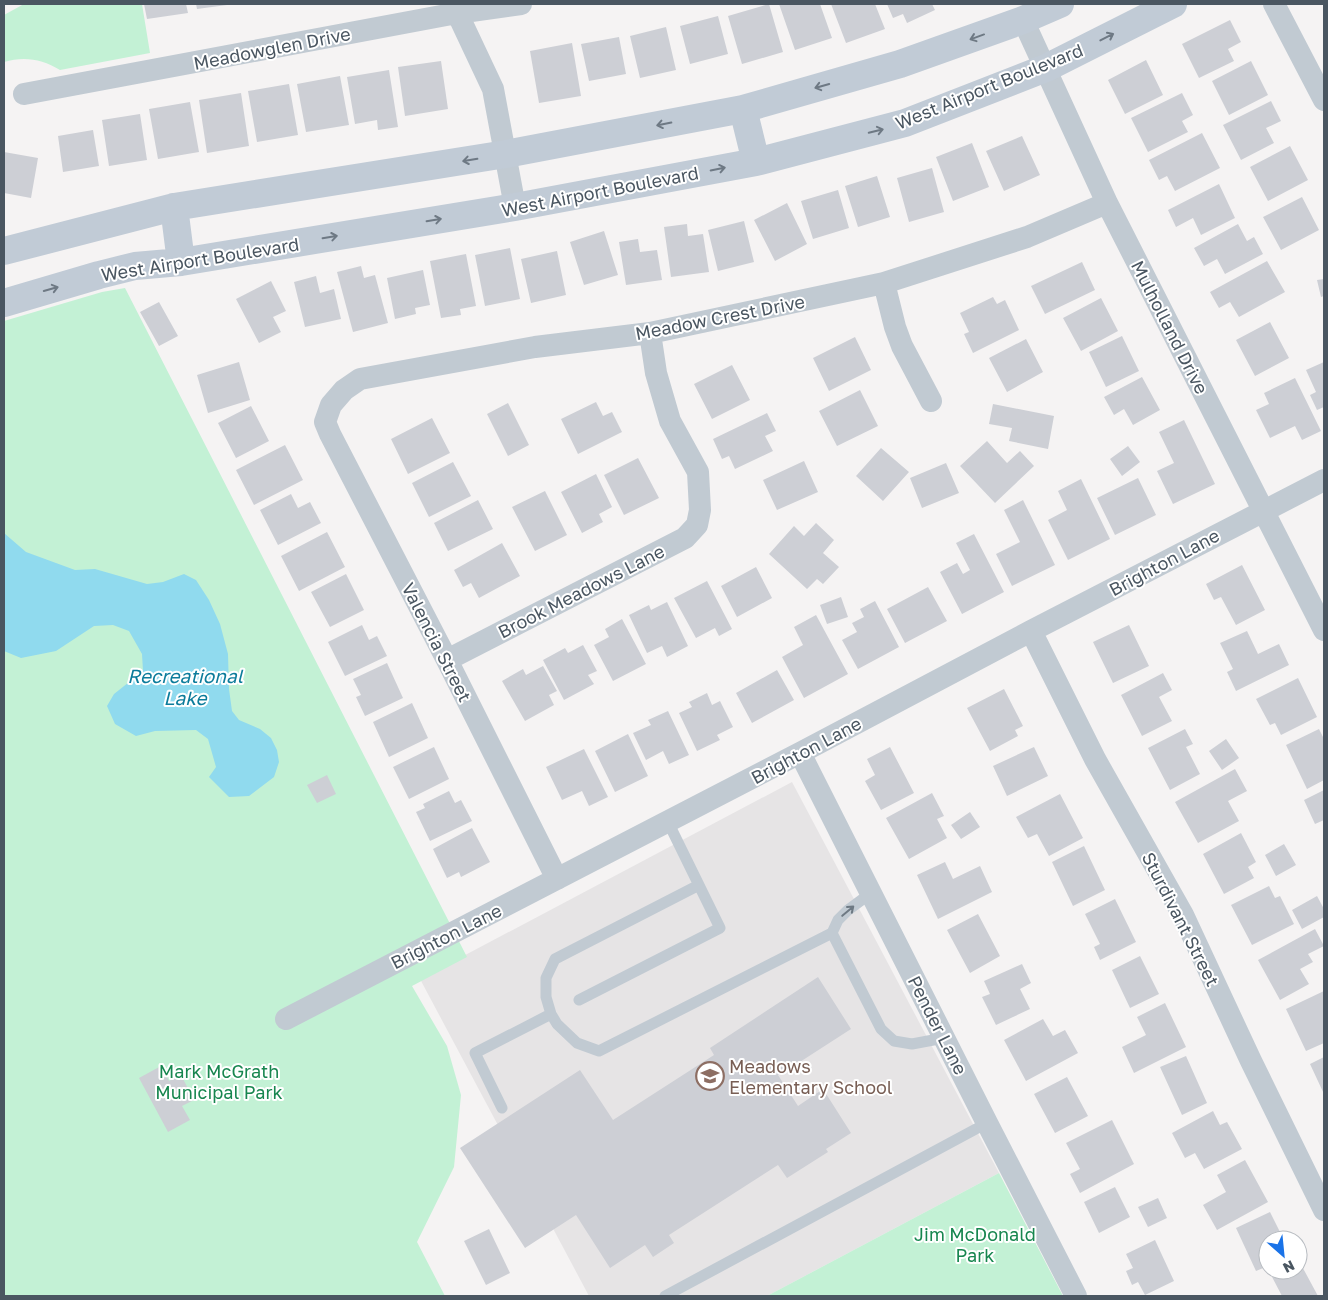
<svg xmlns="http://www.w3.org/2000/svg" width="1328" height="1300" font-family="'Golos Text',sans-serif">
<rect width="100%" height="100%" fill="#f5f3f3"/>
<!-- education -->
<path fill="#e6e4e5" d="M792,782L999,1173L767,1296H589L420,979Z"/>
<!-- green -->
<path fill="#c3f1d5" d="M24,4H142L150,53L60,70C42,59 24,56 4,62V15Z
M125,288L467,957L412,986L447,1046L461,1095L454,1167L417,1242L445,1296H4V321L102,292Z
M999,1173L1063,1296H767Z"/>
<!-- water -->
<path fill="#90daee" d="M4,533L26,552L75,570L95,569L147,584L163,582L184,574L196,580L209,600L220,624L228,654L229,689L232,711L239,720L260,729L271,738L277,750L279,762L274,777L249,796L229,797L209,777L216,767L208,739L196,730L155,731L136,736L115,724L107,706L114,694L143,671L142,654L129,631L113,625L94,626L56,651L21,658L4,651Z"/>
<!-- building -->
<path fill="#cdcfd5" d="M144,4H186L188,13L147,19Z
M196,4H227V5L197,9Z
M769,4L783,52L742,64L728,16Z
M779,4H820L832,38L795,50Z
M831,4H875L885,29L846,43Z
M887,4H932L935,10L907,23L903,14L893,18Z
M718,16L728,54L690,64L680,26Z
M1230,20L1241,42L1228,49L1234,61L1199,78L1182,44Z
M666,27L676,70L640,78L630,36Z
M619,37L626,74L589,81L581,44Z
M572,43L581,96L539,103L530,51Z
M1146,60L1163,95L1125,114L1108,80Z
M441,61L448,109L405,116L398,67Z
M1251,61L1268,95L1229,115L1212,81Z
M389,70L398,127L378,130L377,120L355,124L347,77Z
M340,76L349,125L306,132L297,84Z
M289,84L298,135L257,142L248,91Z
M241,93L249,146L207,153L199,100Z
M1182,93L1193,115L1182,121L1188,132L1148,152L1131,118Z
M1271,101L1281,121L1266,128L1274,143L1241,160L1223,125Z
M190,102L199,152L158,159L149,109Z
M140,114L147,160L109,166L102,120Z
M93,130L99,166L63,172L58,136Z
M1202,133L1220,168L1175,191L1167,176L1159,180L1149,160Z
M1022,136L1040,175L1004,191L986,151Z
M972,143L989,187L953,201L936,157Z
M1290,146L1308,180L1268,201L1250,167Z
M4,152L38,158L31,198L4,193Z
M932,168L944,212L909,222L897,178Z
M877,176L890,217L858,227L845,186Z
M1219,184L1235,218L1201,235L1193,218L1176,227L1168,210Z
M838,190L849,228L813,239L801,201Z
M1302,197L1319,230L1281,250L1263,217Z
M787,203L807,244L775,261L754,220Z
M744,221L754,262L718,271L708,230Z
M687,224L688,236L703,234L709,272L671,277L664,227Z
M1238,224L1247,241L1254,237L1263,254L1225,274L1217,259L1204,266L1194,248Z
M604,231L618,275L584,285L570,242Z
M638,239L640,252L657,250L662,280L626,285L619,242Z
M510,248L520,299L485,306L475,255Z
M557,251L566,295L531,303L521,259Z
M466,254L476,306L460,309L461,315L441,318L430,261Z
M1267,261L1285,292L1239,317L1230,302L1219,308L1210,292Z
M1082,262L1095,290L1045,314L1031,286Z
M361,266L364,278L375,275L388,323L353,332L337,272Z
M423,270L430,305L415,308L416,314L395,319L387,278Z
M316,276L320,293L334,289L341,319L305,327L294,282Z
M1324,279V296L1321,297L1317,280Z
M271,281L286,311L273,317L281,332L259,343L236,299Z
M993,297L997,304L1005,300L1019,330L973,353L964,334L969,332L960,313Z
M1101,298L1118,331L1081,351L1063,318Z
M159,302L178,336L159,346L140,312Z
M1270,322L1289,358L1255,376L1236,340Z
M1122,336L1139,371L1106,387L1089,352Z
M855,337L871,370L829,391L813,358Z
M1026,339L1043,372L1007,392L989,358Z
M239,362L250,400L208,413L197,375Z
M1324,362V407L1317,410L1310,395L1316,392L1306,370Z
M732,365L750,400L712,419L694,384Z
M1142,377L1160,410L1133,425L1124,409L1114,415L1104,397Z
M1295,378L1321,431L1302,440L1295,426L1270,438L1256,410L1269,404L1264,393Z
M860,390L878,426L837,446L819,411Z
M596,402L603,416L612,412L622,432L578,454L561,419Z
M508,403L529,445L508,456L487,414Z
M993,404L1054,416L1048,449L1009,441L1012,428L989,424Z
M251,406L269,441L236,458L218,423Z
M767,413L776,431L765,436L773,451L735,469L729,456L722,459L713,439Z
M432,418L450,453L408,474L391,439Z
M1184,420L1215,484L1173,504L1157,471L1174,463L1159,432Z
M987,441L1007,463L1020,451L1034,466L995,503L960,466Z
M285,445L303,480L254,505L236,470Z
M1128,446L1140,462L1122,476L1110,459Z
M881,448L909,472L883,501L856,476Z
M638,458L659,498L624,515L604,475Z
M804,461L818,492L777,510L763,480Z
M453,462L471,496L429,517L412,483Z
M946,463L959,493L922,508L910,478Z
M596,474L612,507L599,514L603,522L582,533L561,492Z
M1138,478L1156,515L1115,535L1097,498Z
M1081,479L1110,539L1068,560L1048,520L1067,510L1058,491Z
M545,491L567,535L535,551L512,507Z
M291,494L298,508L310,502L321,523L278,545L260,510Z
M478,500L493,529L448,551L434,523Z
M1023,500L1055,565L1012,586L996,554L1020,542L1004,510Z
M816,523L834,540L823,553L839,567L823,584L817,579L807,589L769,554L794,526L804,536Z
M327,532L345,567L299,591L281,556Z
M974,534L1004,592L962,614L940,572L957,563L963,574L970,570L956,543Z
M502,543L520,576L479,598L471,583L463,587L454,570Z
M1242,565L1265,610L1236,625L1221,597L1214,600L1206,584Z
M756,567L772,598L737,617L721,586Z
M346,574L364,610L330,627L311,592Z
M707,581L732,629L719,636L715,628L696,638L674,598Z
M928,587L947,621L905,643L887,609Z
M841,597L848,617L827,624L820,605Z
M875,601L899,647L858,669L842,640L857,632L852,623L864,617L860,609Z
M667,602L688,646L667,657L662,646L647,653L629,615L649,605L651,610Z
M816,615L848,674L804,698L782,657L803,645L794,627Z
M622,619L646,664L613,681L594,645L609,637L605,629Z
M362,625L369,640L377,636L387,656L345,676L328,642Z
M1129,625L1149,666L1113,683L1093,642Z
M1247,631L1258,654L1279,644L1289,665L1236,691L1227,672L1233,669L1220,643Z
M583,645L597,671L588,675L594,684L564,700L543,660L565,648L568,653Z
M387,663L403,698L365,716L356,697L361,695L353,679Z
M543,666L557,691L549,695L554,705L525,721L502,681L523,669L526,675Z
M777,670L794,700L752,723L736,693Z
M1163,673L1172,690L1159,697L1172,721L1142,736L1121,695Z
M1298,678L1317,717L1281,735L1275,723L1270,725L1256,699Z
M1004,689L1023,726L1015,730L1018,736L990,751L967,708Z
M707,693L712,705L720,701L733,727L717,735L720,740L697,751L679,713L692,707L689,702Z
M412,703L428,738L389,757L373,722Z
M668,711L689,755L669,764L663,751L646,760L633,733L651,725L648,720Z
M1185,729L1193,744L1186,747L1200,774L1170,790L1148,748Z
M1319,729L1324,739V780L1307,789L1286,745Z
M628,734L648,776L615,792L595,751Z
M1226,739L1239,758L1222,770L1209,751Z
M434,747L449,779L409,799L393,767Z
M890,747L914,793L881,810L865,781L875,775L867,759Z
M1034,747L1048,776L1007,796L993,766Z
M584,749L608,797L589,806L582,791L562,800L546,767Z
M1235,769L1247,791L1228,801L1239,821L1198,843L1175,802Z
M327,775L336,794L317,803L307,785Z
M1324,790V820L1315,824L1304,800Z
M449,791L455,803L461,800L472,821L430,841L416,812L425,808L423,804Z
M932,793L944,816L937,819L947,838L909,859L886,818Z
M1060,794L1083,838L1049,856L1037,834L1028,838L1016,817Z
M970,812L980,827L961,839L951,825Z
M472,828L490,862L461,877L459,872L447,878L433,849Z
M1241,833L1256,862L1248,867L1254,878L1224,894L1203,854Z
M1284,844L1296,865L1276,876L1265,855Z
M1084,846L1105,890L1073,906L1052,862Z
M945,862L953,879L980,866L992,892L938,919L917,875Z
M1269,886L1275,898L1280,896L1294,924L1252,945L1231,905Z
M1317,896L1324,909V917L1302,929L1292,910Z
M1115,899L1136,942L1100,960L1094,947L1100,944L1085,914Z
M978,914L1000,956L970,973L947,930Z
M1315,929L1324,946L1308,954L1313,962L1300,969L1309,984L1280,1000L1258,960Z
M1140,956L1159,994L1130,1008L1112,970Z
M1022,964L1031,983L1020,989L1030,1009L996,1025L982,997L990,994L984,981Z
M818,977L851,1029L789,1069L788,1068L778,1075L798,1106L823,1089L851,1133L826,1149L828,1152L787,1178L778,1165L669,1235L674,1243L653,1257L645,1245L610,1268L576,1215L525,1248L460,1148L580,1070L613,1120L714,1055L710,1048Z
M1324,991V1043L1306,1051L1286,1009Z
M1165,1003L1186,1047L1134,1073L1122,1047L1146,1035L1137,1017Z
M1043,1019L1053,1036L1065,1030L1078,1053L1026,1081L1004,1040Z
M1186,1056L1207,1103L1182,1115L1160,1067Z
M1324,1057V1094L1310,1064Z
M161,1066L169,1081L181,1075L194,1100L182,1106L190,1120L168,1132L139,1078Z
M1067,1077L1088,1116L1055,1133L1034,1094Z
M1213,1111L1220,1125L1227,1122L1242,1149L1204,1169L1195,1153L1185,1158L1172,1133Z
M1112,1120L1134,1164L1080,1193L1070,1174L1080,1169L1066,1143Z
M1245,1160L1268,1202L1217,1230L1203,1205L1226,1192L1217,1175Z
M1115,1187L1130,1217L1099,1233L1084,1202Z
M1158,1198L1167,1218L1148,1227L1138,1207Z
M1270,1212L1284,1240H1268V1266L1256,1271L1236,1228Z
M489,1229L510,1273L486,1285L464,1241Z
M1155,1240L1174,1281L1145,1295L1138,1282L1132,1285L1126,1271L1133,1268L1126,1254Z
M1298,1259L1318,1296H1282L1271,1275L1280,1270H1298Z"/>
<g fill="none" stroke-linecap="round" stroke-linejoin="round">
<!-- service -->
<path stroke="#c1cad2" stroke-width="11" d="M699,885L555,959L546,978V997L551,1014L557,1024L577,1043L599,1051L832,933L838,920L848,910L871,893
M832,933L881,1029L894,1041L912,1044L944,1038
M579,1000L720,928L668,822
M502,1108L475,1053L551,1014
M665,1296L987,1123"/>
<!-- minor -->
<path stroke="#c1cad2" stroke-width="22" d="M453,4L493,89L515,207
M1274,4L1324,100
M1023,20L1107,203L1324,630
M24,94L457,13L521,4
M884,283L895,327L902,346L931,401
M1031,631L1095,759L1183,915L1251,1061L1324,1210
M447,660L685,538L697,525L700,510L698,472L670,421L656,373L650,333
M800,753L987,1123L1076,1296
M557,879L447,660L330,434L325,422L331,405L344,390L360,379L535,347L650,333L884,283L1027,237L1107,203
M286,1019L800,753L1031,631L1324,480"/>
<!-- secondary -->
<path stroke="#c1cbd6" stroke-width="28" d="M743,109L756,162
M174,207L181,262
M4,251L174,207L506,154L743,109L900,64L1023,20L1060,4
M4,303L99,275L135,266L181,262L515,207L756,162L905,123L1046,68L1173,4"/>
</g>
<!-- one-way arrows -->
<defs><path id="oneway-shaft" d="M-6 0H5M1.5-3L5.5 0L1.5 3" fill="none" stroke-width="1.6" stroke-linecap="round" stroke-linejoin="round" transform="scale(1.25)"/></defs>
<g stroke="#6e7984">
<use href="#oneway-shaft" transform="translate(977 37) rotate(160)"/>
<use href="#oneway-shaft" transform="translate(1107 37) rotate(-27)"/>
<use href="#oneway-shaft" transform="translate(822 86) rotate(164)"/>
<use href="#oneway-shaft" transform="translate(664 124) rotate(169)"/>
<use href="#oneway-shaft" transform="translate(876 131) rotate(-14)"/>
<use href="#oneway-shaft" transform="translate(470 160) rotate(171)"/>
<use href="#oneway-shaft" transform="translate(718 169) rotate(-11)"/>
<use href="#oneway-shaft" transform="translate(434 220) rotate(-9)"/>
<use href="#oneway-shaft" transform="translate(330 237) rotate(-9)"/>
<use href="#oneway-shaft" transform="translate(51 289) rotate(-16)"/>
</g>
<use stroke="#6e7983" href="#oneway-shaft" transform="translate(848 911) rotate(-40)"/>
<!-- icons -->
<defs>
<symbol id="school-ring" viewBox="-11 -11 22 22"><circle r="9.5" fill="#fff" stroke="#8d6e63" stroke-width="1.5"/><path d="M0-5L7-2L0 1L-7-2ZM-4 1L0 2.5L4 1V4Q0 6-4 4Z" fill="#8d6e63"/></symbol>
</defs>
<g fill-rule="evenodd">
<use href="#school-ring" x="694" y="1060" width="32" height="32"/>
</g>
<g text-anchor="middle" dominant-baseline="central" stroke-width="4" stroke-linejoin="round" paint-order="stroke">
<!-- street labels -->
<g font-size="18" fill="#4a5661" stroke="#fff">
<text transform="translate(272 48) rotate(-11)">Meadowglen Drive</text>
<text transform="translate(989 86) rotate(-22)">West Airport Boulevard</text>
<text transform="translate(600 191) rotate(-11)">West Airport Boulevard</text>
<text transform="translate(200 259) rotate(-9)">West Airport Boulevard</text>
<text transform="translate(720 317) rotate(-11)">Meadow Crest Drive</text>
<text transform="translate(1170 327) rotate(63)">Mulholland Drive</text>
<text transform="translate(1164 562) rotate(-28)">Brighton Lane</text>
<text transform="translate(581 591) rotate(-27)">Brook Meadows Lane</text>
<text transform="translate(437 642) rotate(63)">Valencia Street</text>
<text transform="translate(806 750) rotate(-28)">Brighton Lane</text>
<text transform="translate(1181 919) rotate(63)">Sturdivant Street</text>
<text transform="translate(446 936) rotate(-27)">Brighton Lane</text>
<text transform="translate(938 1025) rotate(63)">Pender Lane</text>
</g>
<!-- education labels -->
<g font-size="18" fill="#785e54" stroke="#fff" text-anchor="start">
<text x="729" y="1066">Meadows<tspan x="729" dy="21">Elementary School</tspan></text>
</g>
<!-- park labels -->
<g font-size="18" fill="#17864f" stroke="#fff">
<text x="219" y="1071">Mark McGrath<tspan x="219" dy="21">Municipal Park</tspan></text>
<text x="975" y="1234">Jim McDonald<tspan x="975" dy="21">Park</tspan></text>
</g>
<!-- water labels -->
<g font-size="19" font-style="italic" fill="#0c7c9b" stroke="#fff">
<text x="185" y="675">Recreational<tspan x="185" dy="22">Lake</tspan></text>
</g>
</g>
<!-- border -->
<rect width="1328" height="1300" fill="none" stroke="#4a5661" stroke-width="10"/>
<!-- north arrow -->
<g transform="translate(1283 1255) rotate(153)"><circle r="24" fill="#ffffff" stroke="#b7bbc0"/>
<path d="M0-4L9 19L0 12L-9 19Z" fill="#1a73e8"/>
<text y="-8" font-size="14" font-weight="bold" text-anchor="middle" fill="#4a5661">N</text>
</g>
</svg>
